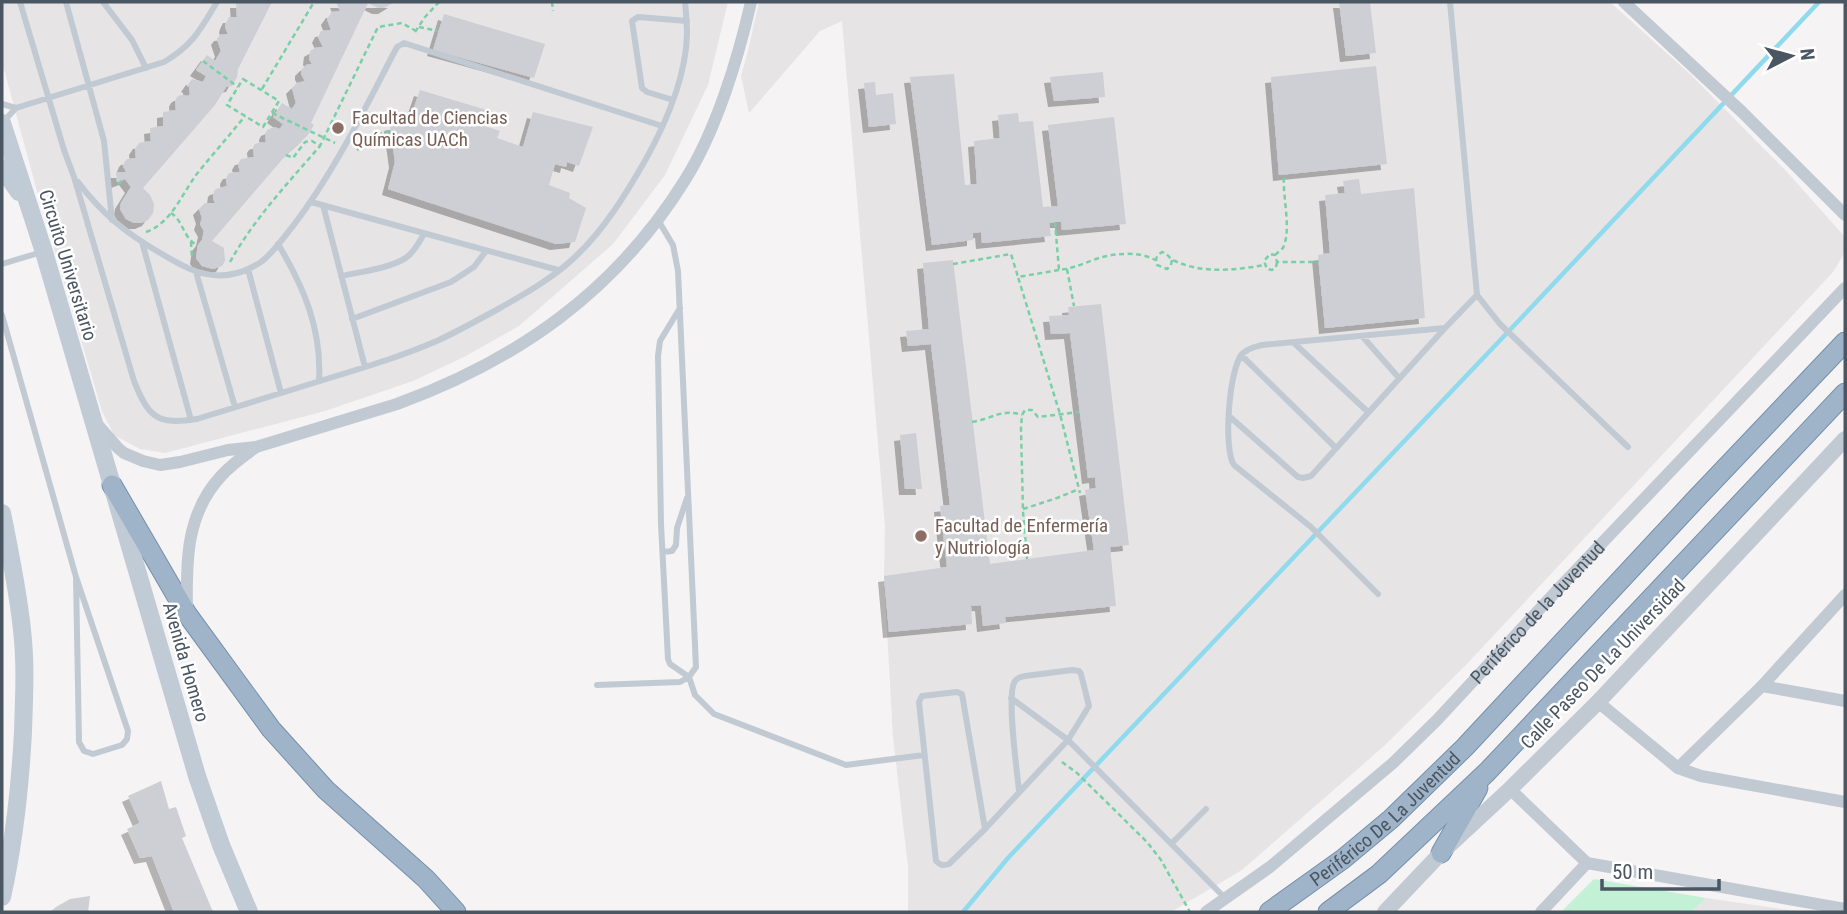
<svg xmlns="http://www.w3.org/2000/svg" width="1847" height="914" font-family="'Roboto Condensed',sans-serif">
<defs>
<filter id="shadow"><feDropShadow dx="-6" dy="6" stdDeviation="0" flood-color="#0004"/></filter>
</defs>
<rect width="100%" height="100%" fill="#f5f3f3"/>
<!-- education -->
<path fill="#e6e4e5" d="M2,2H728L708,85L665,175L613,244L519,326L464,357L413,381L325,411L165,453L140,449L114,435L102,411L37,191L2,62Z
M759,2H1610L1691,75L1787,172L1845,237V252L1833,272L1465,666L1384,746L1242,870L1171,912H908V867L893,737L884,576L885,526L842,21L820,31L749,113L741,76L747,55Z
M1706,898L1796,911L1803,912H1691Z"/>
<!-- green -->
<path fill="#c3f1d5" d="M1594,879L1706,898L1691,912H1561Z"/>
<g fill="none" stroke-linecap="round" stroke-linejoin="round">
<!-- stream -->
<path stroke="#90daee" stroke-width="4.5" d="M963,912L1008,858L1525,314L1819,2"/>
</g>
<!-- building -->
<path fill="#cdcfd5" filter="url(#shadow)" d="M236,2H272L238,69L237,77L232,86L226,87L215,105L143,188L150,195L154,204L153,213L148,220L141,223H134L126,219L120,209L121,203L131,187L125,179L117,182L116,172H126L123,166L125,161L127,159L136,158L135,149L139,143L151,141L150,128L163,126V112L176,110L175,101L177,97L180,95L188,96L190,94L189,87L187,86L192,79L203,82L206,76L196,70L207,55L215,61L221,51L217,39L220,35L228,34L225,27L226,23L229,17H237Z
M336,2H394L384,8H378L368,3L311,123L314,125L307,136L286,155L212,241L224,248L225,261L222,266L213,269L202,266L196,258L198,245L202,240L204,231L200,224L202,218L199,209L205,203H215L213,198L214,191L216,189L227,186L226,178L229,173L240,172L238,164L241,159L254,157L253,147L255,144L258,143L266,142L265,134L267,130L274,127L280,129L283,124L273,117L282,103L292,109L296,103L292,88L297,83L305,81L301,74V70L306,65L312,64L309,59L310,51L315,48L323,47L318,37L321,31L331,30L327,19L332,12L340,11Z
M1339,2H1370L1376,53L1346,56Z
M444,14L545,44L534,78L433,50Z
M1376,66L1387,164L1279,175L1271,77Z
M1103,72L1105,97L1054,101L1050,77Z
M954,74L965,185L977,184L974,141L1000,138L998,115L1018,113L1019,122L1033,121L1043,207L1058,206L1048,125L1114,117L1126,224L1062,230L1061,222H1055L1049,223L1051,236L982,243L981,232L973,233V240L932,245L910,77Z
M875,82L876,95L893,93L896,124L869,127L864,83Z
M420,90L490,111L485,126L500,131L497,138L523,147L533,112L593,127L579,166L567,162L566,167L555,164L549,185L570,193L569,198L586,208L575,242L556,244L388,189L395,162L390,125L409,122Z
M1359,179L1361,194L1414,188L1425,318L1325,328L1318,255L1330,253L1325,195L1345,193L1343,181Z
M953,260L990,564L1094,550L1085,490L1096,488L1095,477L1088,478L1070,333L1051,334L1049,316L1069,315L1068,307L1101,304L1129,545L1110,547L1116,606L1005,617L1006,623L983,626L981,605L971,606L972,624L889,632L884,576L947,567L940,506L950,505L931,344L908,346L906,331L929,329L923,263Z
M916,433L922,489H905L900,435Z
M161,781L169,809L176,807L186,836L182,838L213,912H174L152,856L140,858L127,829L140,823L128,796Z
M90,896L88,912H50L56,907L70,899Z"/>
<g fill="none" stroke-linecap="round" stroke-linejoin="round">
<defs>
<g id="trunk">
<path d="M112,485L187,614L271,729L326,790L426,879L456,912"/>
<path d="M1441,853L1478,788"/>
<path id="s2" d="M1269,912L1343,859L1391,819L1465,747L1694,501L1845,342"/>
<path d="M1328,912L1379,874L1487,772L1845,393"/>
</g>
</defs>
<!-- trunk casing -->
<use href="#trunk" stroke="#7690ad" stroke-width="21"/>
<!-- path -->
<path stroke="#7ad0a6" stroke-width="2.5" stroke-dasharray="5 3.5" stroke-linecap="butt" d="M552,2L553,11
M419,27L438,31
M415,32L425,17L439,2
M203,61L238,87
M243,79L279,101L263,127L227,105Z
M262,89L314,2
M272,113L335,143
M357,150L382,133L389,131
M286,155L293,158L305,142L312,141L320,146L378,27L402,23L416,31
M118,184L125,179
M171,213C183,221 183,236 195,244
M1055,222L1059,270C1074,268 1082,264 1096,259C1113,253 1140,251 1155,260
M146,232C171,223 181,196 196,175C212,155 229,136 245,116
M191,242L192,259
M1275,255C1276,254 1282,249 1283,248C1292,229 1282,196 1284,175
M1172,260L1171,265L1167,269L1157,265C1155,259 1156,256 1162,252C1169,254 1169,259 1175,261C1203,274 1236,270 1265,265
M230,262C254,219 288,183 320,146
M1277,262L1276,267L1272,270L1267,269L1264,261L1270,254L1275,255L1277,262H1319
M953,264L1011,254L1018,277
M1067,269L1074,306
M1059,270L1018,277L1060,414L1080,493
M972,422C992,419 1002,408 1022,415
M1023,509L1057,498L1079,489
M1027,559L1023,512L1021,428L1022,415L1025,410H1032L1038,417L1079,412
M1062,762L1077,773L1147,842L1161,860L1190,912"/>
<!-- service -->
<path stroke="#c1cad2" stroke-width="6" d="M20,2L64,150L74,177L134,381C149,418 157,425 197,419C242,405 288,391 333,377C369,366 405,355 439,340C460,330 480,319 500,308C526,293 553,278 575,257C604,230 626,194 646,159C667,121 686,77 687,34C687,23 686,12 685,2
M66,2L104,141L112,220
M103,2L132,40L146,68
M1450,2L1477,295L1500,324L1628,447
M673,100L647,92L642,88L632,21L638,17L687,21
M2,104L16,108
M3,122L16,108L164,62C193,45 200,30 217,2
M78,182C102,214 127,234 162,254C185,268 208,281 237,273C245,271 253,267 261,262C273,253 283,238 293,226C335,171 365,108 397,47L404,43L662,126
M311,202L558,270
M323,205L365,367
M142,242L191,420
M278,244C304,287 322,330 319,381
M2,264L42,252
M248,269L281,393
M196,272L235,407
M341,276C360,272 392,268 407,257C415,251 419,242 424,234
M680,308L660,341L658,356L661,524L668,659L670,664L689,677L695,695L714,714L846,765L924,755
M2,315L76,577L128,731L127,739L122,745L93,754L84,751L79,742L76,577
M352,319L451,282L474,267L486,251
M1362,336L1399,378
M1294,343L1368,412
M1241,355L1336,448
M1229,416L1298,477L1303,478L1311,476L1445,328L1477,295
M663,552L672,551L676,545L677,528L687,498
M1378,594L1311,527L1234,465C1223,449 1229,369 1242,354C1248,348 1255,347 1262,345L1445,328
M597,685L680,682L689,677L696,667L678,271L673,245L658,220
M1011,698L1068,740L1226,899
M985,829L962,694L957,692L922,696L919,702L936,861C940,865 943,866 949,864L985,829L1068,740L1089,706L1081,674L1079,671L1072,670L1025,676C1021,677 1018,677 1015,681C1006,693 1017,771 1019,791
M1172,843L1206,809"/>
<!-- minor -->
<g stroke="#c1cad2" stroke-width="12">
<path d="M1624,2L1742,112L1845,215"/>
<path d="M96,423L118,448L124,453L143,461L160,465L180,462L228,450L256,447L397,404C518,360 616,291 685,180C716,131 738,59 751,2"/>
<path d="M187,610C186,561 186,513 222,475C232,464 244,456 256,447"/>
<path d="M1762,686L1845,701"/>
<path d="M1598,702L1678,768L1701,776L1845,802"/>
<path d="M1678,768L1762,686L1845,595"/>
<path d="M1510,789L1587,863L1845,909"/>
<path id="s1" d="M1206,912L1270,867L1393,763L1437,720L1561,586L1845,288"/>
<path d="M1541,912L1587,863"/>
</g>
<!-- tertiary -->
<path stroke="#c1cad2" stroke-width="16" d="M1385,912L1441,853L1510,789L1598,702L1845,439"/>
<!-- secondary -->
<path stroke="#c1cbd6" stroke-width="18" d="M2,123L44,252L197,776L221,845L249,912
M2,168L19,192
M2,513C10,552 18,591 22,630C26,664 24,698 23,732C20,788 14,843 2,897"/>
<!-- trunk -->
<use href="#trunk" stroke="#9fb4c9" stroke-width="19"/>
</g>
<!-- markers -->
<g fill="#8d6e63" stroke="#fff" stroke-width="2.5">
<circle cx="338" cy="128" r="7"/>
<circle cx="921" cy="536" r="7"/>
</g>
<g text-anchor="middle" dominant-baseline="central" stroke-width="5" stroke-linejoin="round" paint-order="stroke">
<!-- education labels -->
<g font-size="19" fill="#785e54" stroke="#fff" text-anchor="start">
<text x="352" y="117">Facultad de Ciencias<tspan x="352" dy="22">Químicas UACh</tspan></text>
<text x="935" y="525">Facultad de Enfermería<tspan x="935" dy="22">y Nutriología</tspan></text>
</g>
<!-- street labels -->
<g font-size="19" fill="#4a5661" stroke="#fff">
<text transform="translate(68 265) rotate(73)">Circuito Universitario</text>
<text stroke="none"><textPath href="#s1" startOffset="448">Periférico de la Juventud</textPath></text>
<text transform="translate(186 662) rotate(74)">Avenida Homero</text>
<text transform="translate(1603 664) rotate(-46)">Calle Paseo De La Universidad</text>
<text stroke="none"><textPath href="#s2" startOffset="149">Periférico De La Juventud</textPath></text>
</g>
</g>
<!-- border -->
<rect width="1847" height="914" fill="none" stroke="#4a5661" stroke-width="7"/>
<!-- north arrow -->
<g transform="translate(1791 56) rotate(84)" stroke="#ffffff" stroke-width="5" paint-order="stroke">
<path d="M0-5L12 26L0 18L-12 26Z" fill="#4a5661"/>
<text y="-10" font-size="19" font-weight="bold" text-anchor="middle" fill="#4a5661">N</text>
</g>
<!-- scale -->
<path d="M1602 879v10h117v-10" fill="none" stroke="#4a5661" stroke-width="3.5"/>
<text x="1612" y="879" font-size="21" fill="#4a5661" stroke="#ffffff" stroke-width="5" paint-order="stroke">50 m</text>
</svg>
